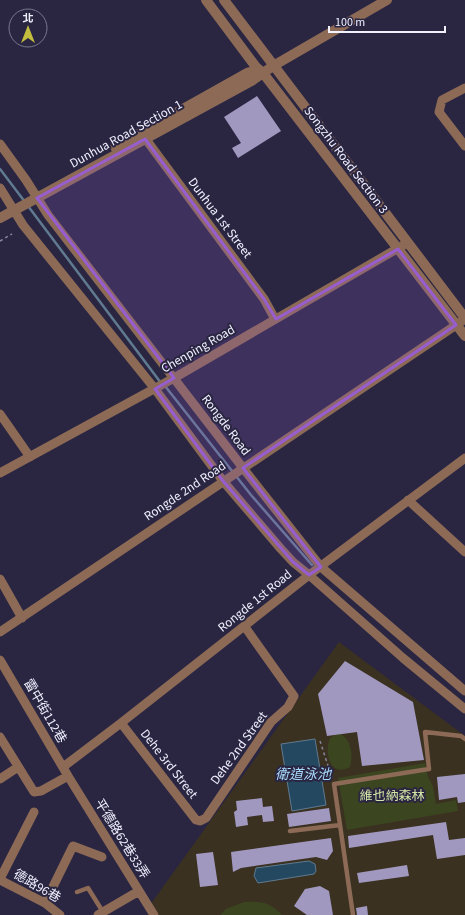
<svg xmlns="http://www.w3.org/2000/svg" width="465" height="915" font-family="'Source Sans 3','Noto Sans TC',sans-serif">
<rect width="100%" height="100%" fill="#2a2642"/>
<!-- education -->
<path fill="#3a3121" d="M339,642L465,736V915H156L150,905Z"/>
<!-- green -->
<path fill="#3b4520" d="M341,734C352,741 353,756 350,767C330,778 324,753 330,738L335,735Z
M425,763L428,777L433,786L436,804L456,800L458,811L347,830L338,778Z
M244,902C261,901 270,902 282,915H220L226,909Z"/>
<!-- water -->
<path fill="#234860" stroke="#607a90" d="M315,739L326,805L292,811L281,744Z
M309,861L315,864L316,871L314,874L258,883L254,876L256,868Z"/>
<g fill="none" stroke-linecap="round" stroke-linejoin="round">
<!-- stream -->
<path stroke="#607a90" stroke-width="2.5" d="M0,169L25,202
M28,206L161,383
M165,386L251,495L312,565"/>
</g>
<!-- building -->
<path fill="#a198c0" d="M257,96L281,131L238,158L232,148L241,143L224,117Z
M345,661L413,702L424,760L362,766L357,732L327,736L318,694Z
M465,774V802L458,803L457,797L439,800L437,777Z
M262,798L263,807L272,806L274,821L263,822L262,815L247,817L248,825L236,827L234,812L237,810L236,801Z
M329,808L331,821L289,827L287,814Z
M446,822L449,840L465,838V855L437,859L433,835L349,848L348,836Z
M331,838L333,851L327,860L316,857L241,868L233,872L231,852Z
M213,852L218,885L200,887L196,854Z
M407,865L409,876L359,883L357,873Z
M320,886L329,891L333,915H307L294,906L305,889Z
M367,906L368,915H357L356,908Z"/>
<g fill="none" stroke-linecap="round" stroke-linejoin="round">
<!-- path -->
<path stroke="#89869c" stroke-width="1.5" stroke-dasharray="3 3" stroke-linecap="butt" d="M0,241L12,234
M320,741L332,778"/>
<!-- service -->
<path stroke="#8c6a56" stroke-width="4.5" d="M340,825L334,784L429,769L425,732L461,736L465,739
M290,831L340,825L353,915
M77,892L88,888L103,912"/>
<!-- minor -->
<path stroke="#8c6a56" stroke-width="9" d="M465,88L442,100L439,112L465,146
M142,134L264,299L275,319
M0,144L26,180L48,215L243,468L321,567L465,691
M0,188L23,225L155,389L223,481L281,549L293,562L309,575L403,658L465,709
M0,414L30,457
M0,473L174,378L407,243
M408,500L465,552
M0,579L22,618
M0,632L465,319
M0,660L68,776L154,915
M121,723L196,820L200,821L206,818L271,722L288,707L294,696L245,627
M0,737L34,792L41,791L68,776
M63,767L121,723L309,575L465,458
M0,779L18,767
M0,879L34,812
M0,880L45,903L60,915
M45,903L73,846L102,857
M98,915L139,891"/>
<!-- tertiary -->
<path stroke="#8c6a56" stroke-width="10" d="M206,0L256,67L263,73L465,336
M224,0L465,318
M115,147L247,73L250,72L263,73
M0,218L253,80L273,66L387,0"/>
</g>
<!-- marked area -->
<path fill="#985dcf" fill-opacity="0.2" stroke="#985dcf" stroke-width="3" stroke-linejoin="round" d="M145,139L264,299L276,319L398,249L456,325L243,468L321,567L309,575L293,562L223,481L155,389L174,378L37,198Z"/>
<g text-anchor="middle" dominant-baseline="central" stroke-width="4" stroke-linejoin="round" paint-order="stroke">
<!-- street labels -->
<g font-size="13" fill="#f0f0ff" stroke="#2a2642">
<text transform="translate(126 134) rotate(-29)">Dunhua Road Section 1</text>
<text transform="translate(346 160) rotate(53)">Songzhu Road Section 3</text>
<text transform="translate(220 218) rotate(53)">Dunhua 1st Street</text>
<text transform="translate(198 349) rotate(-30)">Chenping Road</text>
<text transform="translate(226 425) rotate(53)">Rongde Road</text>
<text transform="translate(185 491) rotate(-34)">Rongde 2nd Road</text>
<text transform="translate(255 601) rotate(-39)">Rongde 1st Road</text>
<text transform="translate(45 711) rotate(60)">雷中街112巷</text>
<text transform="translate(239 748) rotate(-54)">Dehe 2nd Street</text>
<text transform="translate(169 764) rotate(52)">Dehe 3rd Street</text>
<text transform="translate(122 839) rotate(58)">平德路62巷33弄</text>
<text transform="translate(37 886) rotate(30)">德路96巷</text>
</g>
<!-- park labels -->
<g font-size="13" fill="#d3e6a5" stroke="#2a2642">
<text x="392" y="796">維也納森林</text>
</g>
<!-- water labels -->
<g font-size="14" font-style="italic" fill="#a9dbfe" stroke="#2a2642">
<text x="303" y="775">衛道泳池</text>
</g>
</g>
<!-- north arrow -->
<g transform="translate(28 28)"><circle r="19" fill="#2a2642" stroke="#79778e"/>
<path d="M0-3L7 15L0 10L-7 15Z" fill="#c2bd3f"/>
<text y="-6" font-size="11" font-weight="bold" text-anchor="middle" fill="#f0f0ff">北</text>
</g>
<!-- scale -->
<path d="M329 26v6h116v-6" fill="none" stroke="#f0f0ff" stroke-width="2"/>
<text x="335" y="26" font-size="12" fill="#f0f0ff" stroke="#2a2642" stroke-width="3" paint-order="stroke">100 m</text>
</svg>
